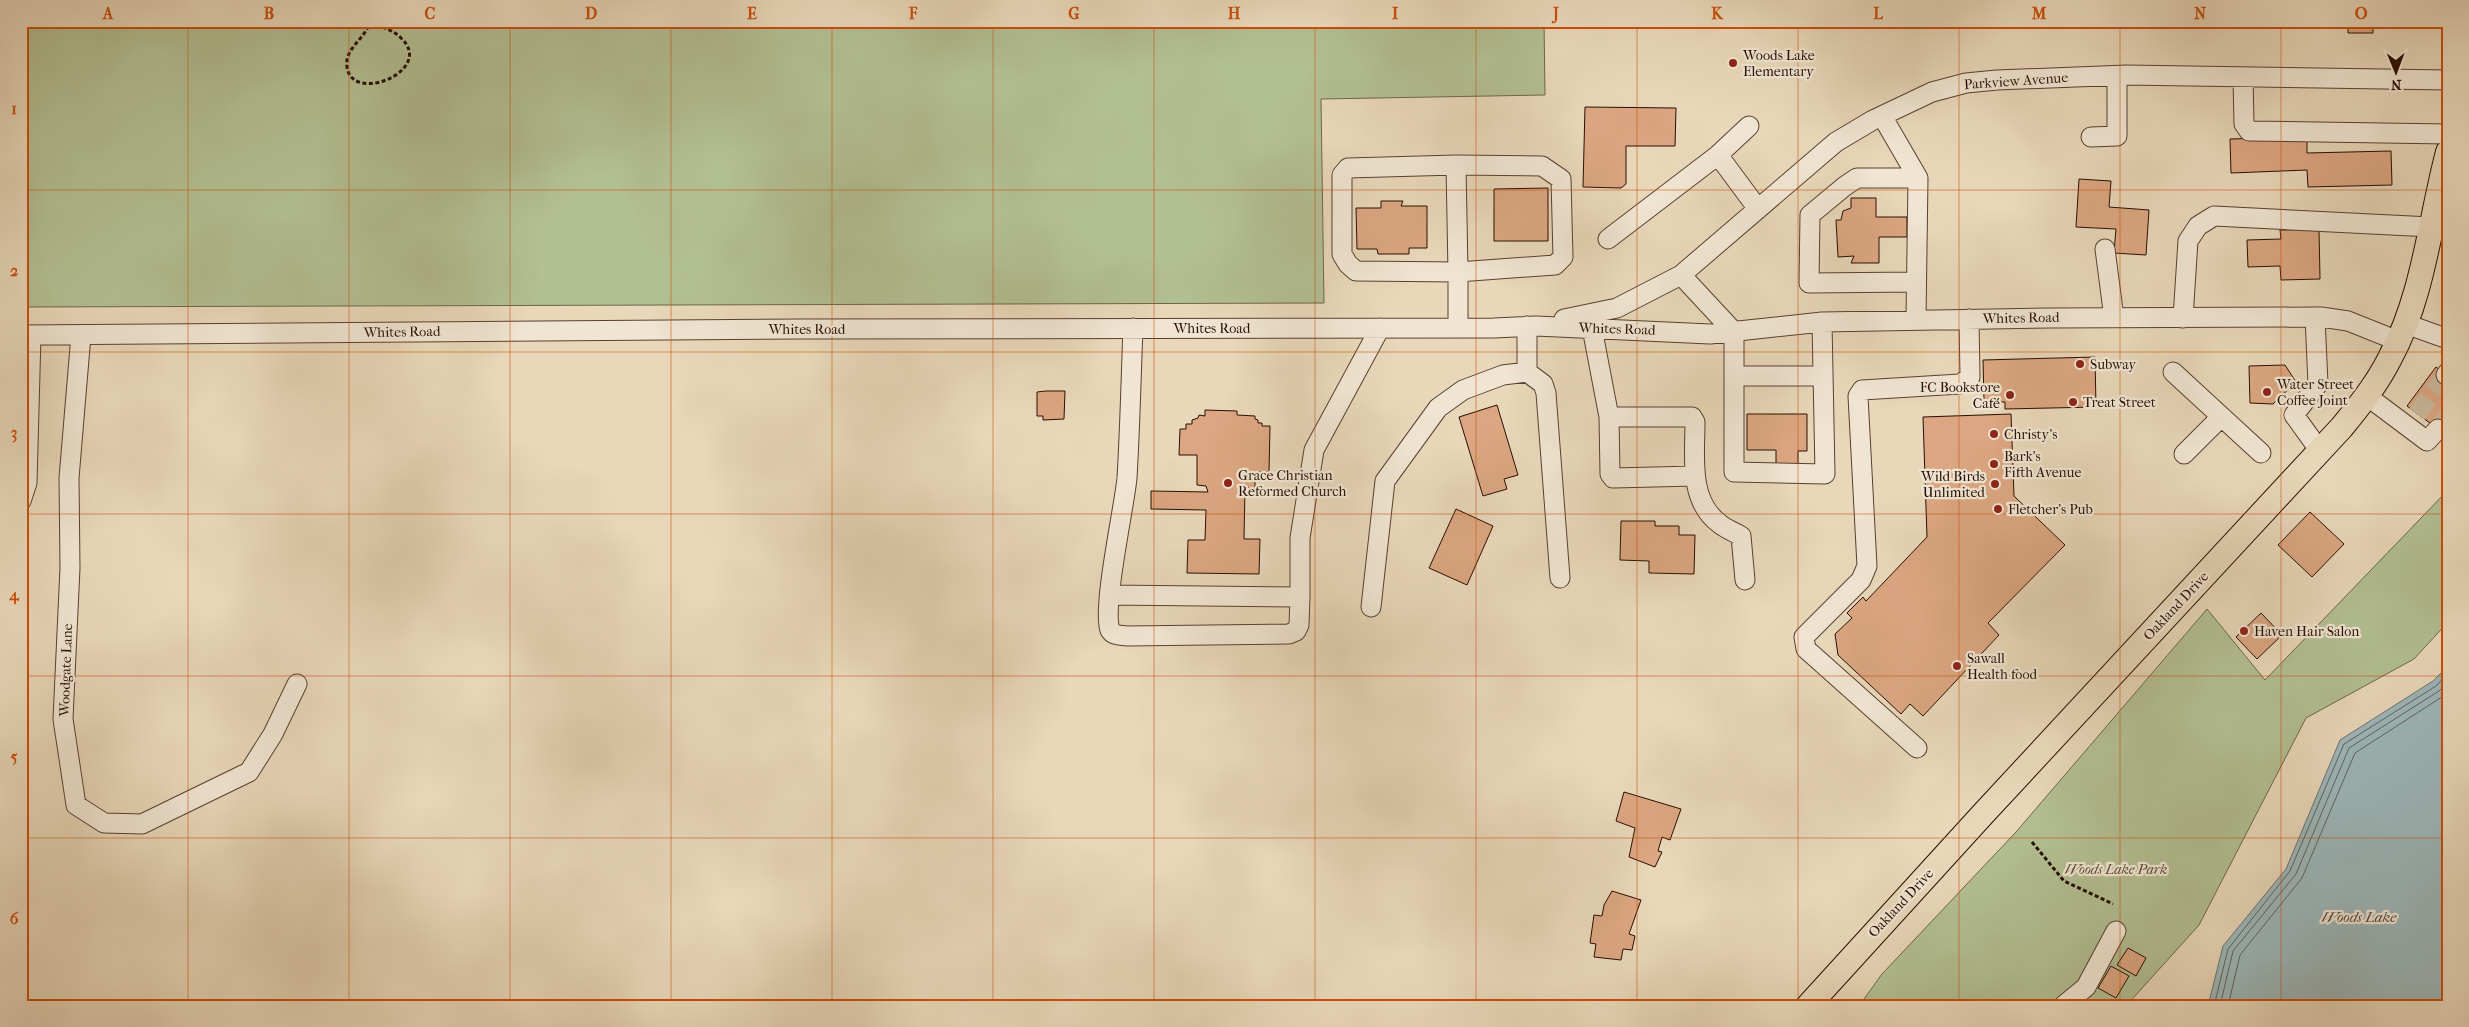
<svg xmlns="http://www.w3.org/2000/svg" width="2469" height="1027" font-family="'IM FELL French Canon',serif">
<rect width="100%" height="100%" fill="#e8d7b9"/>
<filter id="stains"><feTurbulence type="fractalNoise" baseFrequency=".004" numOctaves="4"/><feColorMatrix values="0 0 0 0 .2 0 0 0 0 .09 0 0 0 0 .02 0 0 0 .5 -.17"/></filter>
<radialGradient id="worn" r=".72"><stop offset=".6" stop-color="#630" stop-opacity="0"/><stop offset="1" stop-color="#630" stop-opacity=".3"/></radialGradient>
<!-- green -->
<path fill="#b2bf92" stroke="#6d664b" d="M21,21H1544L1545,95L1321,99L1324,303L21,307Z
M2448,490V622L2414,659L2306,718L2199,925L2126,1006H1859L1882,974L2016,832L2207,609L2265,680Z"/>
<!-- water -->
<path fill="#9cb7ba" stroke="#6e7371" d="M2448,666V1006H2208L2223,946L2286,869L2340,740L2433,681Z"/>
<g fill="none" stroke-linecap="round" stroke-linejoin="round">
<!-- shore -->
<path stroke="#62625f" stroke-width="1" d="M2214,1006L2228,949L2290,871L2344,744L2436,686L2448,673
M2220,1006L2233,951L2296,874L2349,748L2439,691L2448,682
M2228,1006L2240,955L2302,878L2355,753L2448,693"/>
</g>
<!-- building -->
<path fill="#dba681" stroke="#280e04" d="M2311,21H2373V33H2348V26H2311Z
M1585,107L1676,108L1675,146H1626V184L1621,188L1583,187Z
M2307,137V153L2391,151L2392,185L2308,187L2307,170L2231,173L2230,139Z
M2079,179L2111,181L2109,207L2149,210L2146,255L2114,253L2116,229L2076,227Z
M1548,188V241H1494V189Z
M1851,198H1876V217H1907V237H1879V263H1851L1854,256L1838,257L1836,220H1841L1843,211L1851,208Z
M1381,201H1403L1401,206H1427V248H1409V254H1378L1377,249H1357L1356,208H1381Z
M2319,229L2320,279L2281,280L2280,266L2248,267L2247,240L2281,239L2280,230Z
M2095,357L2096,407L2005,409V402H1984L1983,360Z
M2285,365L2296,382L2273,404L2250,403L2249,366Z
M2436,367L2448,376V432L2446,435L2407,406Z
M1046,391H1065L1064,419L1043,420V416H1037V392Z
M1497,405L1518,475L1504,479L1507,489L1483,496L1459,417Z
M1205,410L1237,411V415L1255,416V419L1258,420V423H1262V426H1270L1269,472H1255V488H1245L1244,539H1260L1259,574L1187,573L1188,540H1205L1206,510L1151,509V491L1208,492L1206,486L1197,485V455H1179L1180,429H1186V424H1192V420L1198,418L1199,415L1205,416Z
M1747,414H1807V451H1798V466H1776V450H1747Z
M2011,414L2014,496L2065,545L1988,623L1999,635L1923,716L1910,704L1901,714L1838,655L1835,634L1852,618L1847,613L1863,597L1866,601L1927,537L1923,417Z
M1456,509L1493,526L1467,585L1429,568Z
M2310,512L2344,544L2312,577L2278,545Z
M1621,521H1655V526H1679V535H1695L1694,574L1649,573V561L1620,560Z
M2261,613L2282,635L2257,659L2236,637Z
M1624,792L1681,809L1670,840L1662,837L1658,851L1662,852L1655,867L1629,857L1635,828L1616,821Z
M1612,891L1641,900L1629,934L1635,936L1632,950L1623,949L1621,960L1594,957L1596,944L1590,943L1594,915L1602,916L1604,905Z
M2128,948L2146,958L2136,976L2117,965Z
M2111,966L2129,976L2116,998L2098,988Z
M124,1001H149V1006H124Z"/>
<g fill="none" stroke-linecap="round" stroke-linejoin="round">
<!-- minor-tunnel -->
<path stroke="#cbb99e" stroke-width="19" stroke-dasharray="19 9" stroke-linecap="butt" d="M2417,414L2446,375
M2438,429L2448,416"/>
<defs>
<path id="minor" d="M2243,78L2244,124L2249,131L2448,134
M1882,116L1918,178L1916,320
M2091,137L2117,136V76
M1718,155L1749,126
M1456,165L1458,272L1555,265L1563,257L1561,179L1542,166L1456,165L1348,168L1342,175V254L1348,264L1356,271L1458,272V328
M1608,239L1718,155L1758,209
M2105,249L2114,318
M1681,275L1734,332V472L1825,474L1822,322
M1916,282L1809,283L1810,215L1845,186L1857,178H1918
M2315,317L2318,384L2294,415L2320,451
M2183,318L2188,241L2198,226L2214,216L2431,227
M1564,319L1617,308L1681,275L1836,142L1873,120L1932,92L1966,83L1997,80L2126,75L2448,80
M2406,324L2448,339
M1527,326V372
M1133,328C1131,378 1130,428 1127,478C1124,509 1102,607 1110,630C1113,636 1121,635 1127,636L1289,634L1296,631L1299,625L1300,597V538L1314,450L1380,328
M1592,328L1609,417L1610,474L1613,478L1695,476
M21,335L801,329L1494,328L1536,326L1710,334L1822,322L2050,318L2321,317L2348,321L2398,341
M81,335L69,478L70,568L63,719L76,805L104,823L142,824L249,772L273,734L297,684
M2173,372L2261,453
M2446,375L2448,372
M1734,376H1823
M2367,396L2427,441L2438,429
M1609,417H1692L1695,422C1695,456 1688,501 1720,524C1726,529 1734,532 1741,536L1745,580
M2184,454L2221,417
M21,501L27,483L31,335
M1110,595L1300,597
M1371,607L1385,481L1438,408L1463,390L1503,375L1527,372L1543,384L1546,393L1560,578
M1917,748L1806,649L1804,637L1861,580L1867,566L1858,396L1862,390L1960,384L1970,377L1969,319
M2063,1006L2086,987L2116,931"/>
<path id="major" d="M1808,1006L1983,814L2342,427C2360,405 2377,384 2390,358C2424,295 2430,220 2448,152"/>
</defs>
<!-- minor casing -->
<use href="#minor" stroke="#584031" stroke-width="21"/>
<!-- major casing -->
<use href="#major" stroke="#280e04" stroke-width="26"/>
<!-- path -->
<path stroke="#280e04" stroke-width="3" stroke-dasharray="4 2.5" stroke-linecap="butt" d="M370,23C381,27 392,29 401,38C436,70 352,105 347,67C344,48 366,39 370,21
M2032,842L2064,881L2113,904"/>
<!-- minor -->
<use href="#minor" stroke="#f0e5d2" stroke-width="19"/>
<!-- major -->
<use href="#major" stroke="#e8d7b9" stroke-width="24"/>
</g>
<!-- grid -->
<path fill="none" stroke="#cb4e0b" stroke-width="1" stroke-opacity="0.55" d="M188,21V1006M349,21V1006M510,21V1006M671,21V1006M832,21V1006M993,21V1006M1154,21V1006M1315,21V1006M1476,21V1006M1637,21V1006M1798,21V1006M1959,21V1006M2120,21V1006M2281,21V1006M21,190H2448M21,352H2448M21,514H2448M21,676H2448M21,838H2448"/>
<!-- markers -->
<g fill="#8f2418" stroke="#f0e5d2" stroke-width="2">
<circle cx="1733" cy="63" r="5"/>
<circle cx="2080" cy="364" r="5"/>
<circle cx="2267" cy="392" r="5"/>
<circle cx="2010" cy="395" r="5"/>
<circle cx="2073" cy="402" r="5"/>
<circle cx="1994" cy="434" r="5"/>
<circle cx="1994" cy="464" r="5"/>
<circle cx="1228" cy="483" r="5"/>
<circle cx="1995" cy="484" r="5"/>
<circle cx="1998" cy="509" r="5"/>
<circle cx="2244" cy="631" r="5"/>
<circle cx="1957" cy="666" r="5"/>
</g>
<g text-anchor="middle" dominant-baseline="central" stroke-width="4.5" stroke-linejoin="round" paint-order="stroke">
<!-- poi labels -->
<g font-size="14" fill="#280e04" stroke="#f0e5d2" text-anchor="start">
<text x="1743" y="55">Woods Lake<tspan x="1743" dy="16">Elementary</tspan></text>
<text x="2090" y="364">Subway</text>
<text x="2277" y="384">Water Street<tspan x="2277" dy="16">Coffee Joint</tspan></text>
<text x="2000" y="387" text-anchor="end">FC Bookstore<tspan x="2000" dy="16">Café</tspan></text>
<text x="2083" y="402">Treat Street</text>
<text x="2004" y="434">Christy's</text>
<text x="2004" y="456">Bark's<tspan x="2004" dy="16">Fifth Avenue</tspan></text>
<text x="1238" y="475">Grace Christian<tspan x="1238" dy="16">Reformed Church</tspan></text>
<text x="1985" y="476" text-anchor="end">Wild Birds<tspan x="1985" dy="16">Unlimited</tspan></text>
<text x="2008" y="509">Fletcher's Pub</text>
<text x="2254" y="631">Haven Hair Salon</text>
<text x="1967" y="658">Sawall<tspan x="1967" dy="16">Health food</tspan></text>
</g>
<!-- street labels -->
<g font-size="14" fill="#280e04" stroke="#f0e5d2">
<text transform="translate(2016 81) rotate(-4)">Parkview Avenue</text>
<text transform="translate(2021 318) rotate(-1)">Whites Road</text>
<text x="1212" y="328">Whites Road</text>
<text x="807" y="329">Whites Road</text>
<text transform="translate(1617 329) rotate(2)">Whites Road</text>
<text transform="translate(402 332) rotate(-1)">Whites Road</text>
<text transform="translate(2176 606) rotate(-47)">Oakland Drive</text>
<text transform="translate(66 670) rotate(-88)">Woodgate Lane</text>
<text transform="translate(1901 903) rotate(-47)">Oakland Drive</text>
</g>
<!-- park labels -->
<g font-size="14" font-style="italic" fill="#584c36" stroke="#f0e5d2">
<text x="2116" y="869">Woods Lake Park</text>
</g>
<!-- water labels -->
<g font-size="15" font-style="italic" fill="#514944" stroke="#f0e5d2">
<text x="2359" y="917">Woods Lake</text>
</g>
</g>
<!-- margin -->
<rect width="2469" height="1027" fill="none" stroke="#e8d7b9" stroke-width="55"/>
<!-- north arrow -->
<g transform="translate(2396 72) rotate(179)" stroke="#f0e5d2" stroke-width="4" paint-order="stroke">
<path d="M0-4L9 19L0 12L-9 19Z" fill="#280e04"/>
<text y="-8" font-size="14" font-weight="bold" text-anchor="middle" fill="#280e04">N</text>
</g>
<rect x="28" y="28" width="2414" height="972" fill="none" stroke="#cb4e0b" stroke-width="2"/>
<g font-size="16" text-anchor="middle" font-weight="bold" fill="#cb4e0b">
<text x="108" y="19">A</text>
<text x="269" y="19">B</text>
<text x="430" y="19">C</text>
<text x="591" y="19">D</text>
<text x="752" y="19">E</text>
<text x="913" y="19">F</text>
<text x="1074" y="19">G</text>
<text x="1234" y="19">H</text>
<text x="1395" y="19">I</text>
<text x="1556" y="19">J</text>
<text x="1717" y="19">K</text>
<text x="1878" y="19">L</text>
<text x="2039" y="19">M</text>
<text x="2200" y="19">N</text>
<text x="2361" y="19">O</text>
<text x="14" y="114">1</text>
<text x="14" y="276">2</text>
<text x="14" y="438">3</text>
<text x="14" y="600">4</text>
<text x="14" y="762">5</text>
<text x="14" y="924">6</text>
</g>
<rect width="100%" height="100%" filter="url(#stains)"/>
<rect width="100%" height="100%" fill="url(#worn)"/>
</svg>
